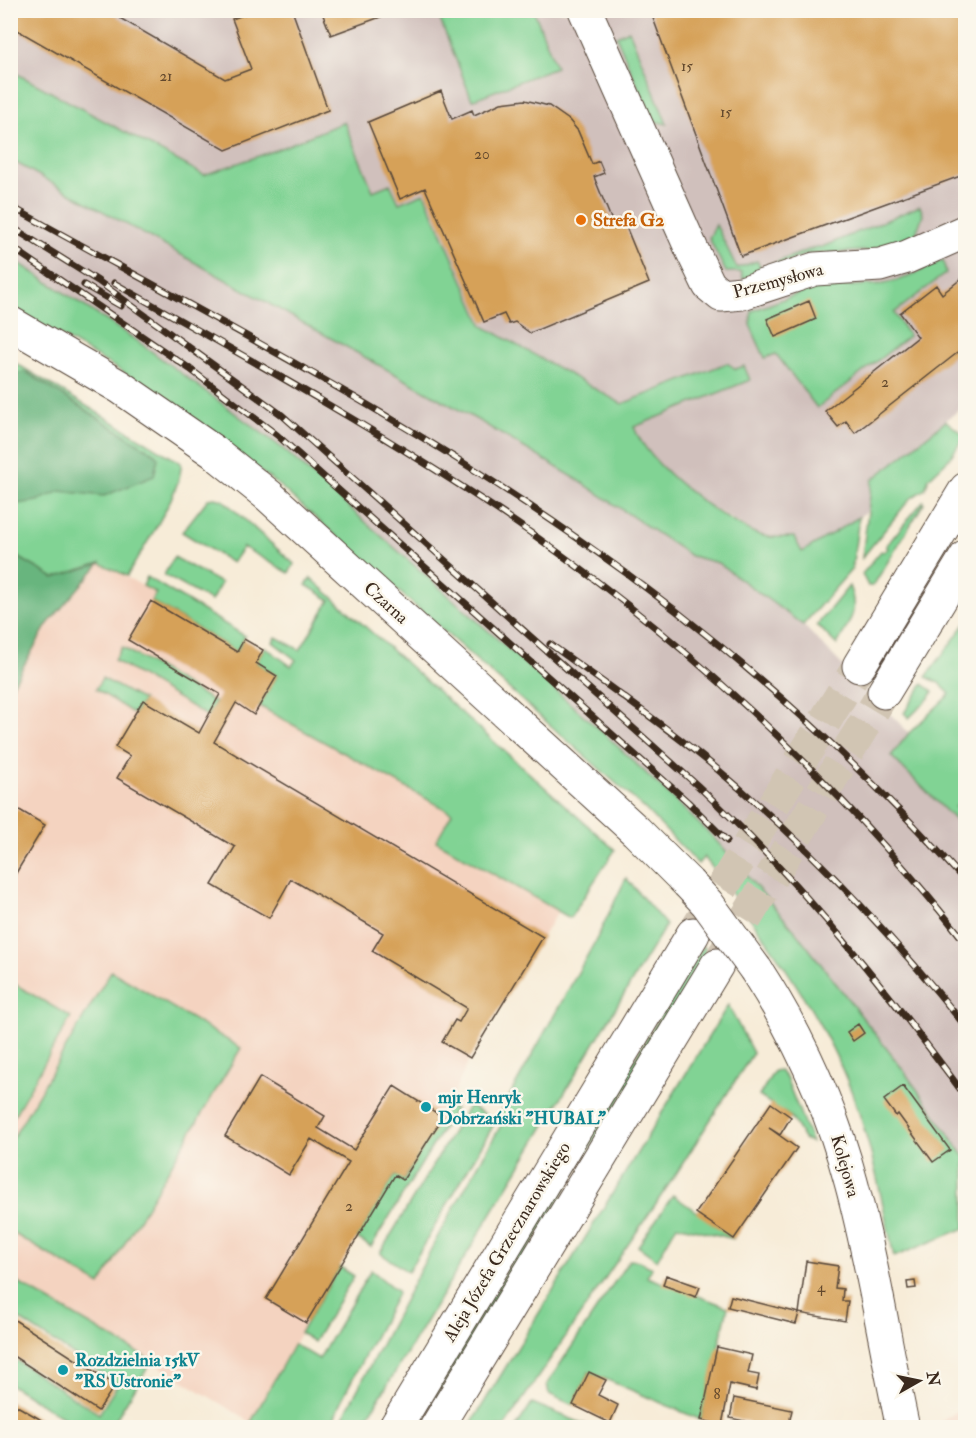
<svg xmlns="http://www.w3.org/2000/svg" width="976" height="1438" font-family="'IM FELL Double Pica',serif">
<rect width="100%" height="100%" fill="#fbf7ec"/>
<filter id="ink" filterUnits="userSpaceOnUse"><feTurbulence type="fractalNoise" baseFrequency=".0167" numOctaves="2"/><feDisplacementMap in="SourceGraphic" scale="12" xChannelSelector="R" yChannelSelector="G"/><feConvolveMatrix kernelMatrix="1 2 1 2 8 2 1 2 1" color-interpolation-filters="sRGB"/></filter>
<filter id="wash" filterUnits="userSpaceOnUse"><feTurbulence type="fractalNoise" baseFrequency=".008" numOctaves="4" result="noise"/><feDisplacementMap in="SourceGraphic" scale="24" xChannelSelector="R" yChannelSelector="G"/><feGaussianBlur stdDeviation="1.35" result="paint"/><feColorMatrix in="noise" values="0 0 0 0 0 0 0 0 0 0 0 0 0 0 0 0 0 1.4 0 .05"/><feComposite in="paint" operator="in"/></filter>
<g filter="url(#wash)">
<rect width="100%" height="100%" fill="#f7ecd8"/>
<!-- built -->
<path fill="#f4d3c0" d="M10,553L100,563L156,593L151,602L277,676L260,706L452,814L437,842L558,911L470,1058L443,1117L403,1180L395,1175L306,1323L251,1422L11,1277Z
M965,1406V1427H933Z"/>
<!-- industrial -->
<path fill="#d0c0bc" d="M10,11H965V405L872,480L868,511L817,544L802,552L794,537L758,535L695,497L665,470L641,443L633,427L204,175L11,70Z
M10,160L481,422L578,480L691,556L718,563L803,625L909,733L892,756L965,830V1157L901,1067L796,932L713,837L610,739L282,448L136,340L11,257Z"/>
<!-- green -->
<path fill="#81d394" stroke="#5e7e59" stroke-width="1.5" d="M457,11H534L556,67L472,100L439,17Z
M629,30L667,124L653,121L616,36Z
M10,70L204,175L276,150L344,122L373,191L390,184L399,203L424,193L483,326L622,404L727,363L736,369L744,366L750,380L634,427C649,467 718,517 757,534C769,539 782,537 794,537L802,552L859,517L852,569L803,625L718,563L691,556L578,480L481,422L11,160Z
M920,206L923,215L915,236L882,250L808,254L743,279L741,272H726L709,238L716,225L737,268L757,261L761,268L816,247H822Z
M10,257L136,340L282,448L610,739L713,837L796,932L901,1067L965,1157V1228L894,1257C882,1202 872,1145 852,1093C820,1009 759,928 704,857L698,864L646,810L283,489L171,400L11,307Z
M943,260L946,273L894,313L909,336L817,408L776,354L765,358L750,325L752,311L813,288L884,284L908,277Z
M17,364L181,463C183,490 141,551 127,576L100,563L54,578L11,553L10,365Z
M946,421L965,436L949,459L929,478L925,489L910,499L862,558L872,480Z
M215,498L223,500L294,564L289,573L243,547L232,563L182,532L208,499Z
M923,501L924,503L873,586H868L862,574L881,551L884,552L888,548L886,546Z
M174,557L221,583L211,601L164,575Z
M147,577L245,636L237,652L151,601L156,593L143,586Z
M311,578L615,850L570,918L436,841L452,813L259,706L277,676L256,663L265,647L291,666L296,660L273,642L276,637L300,650L330,600L306,585Z
M849,586C860,612 849,622 837,645L817,625Z
M965,624V798L955,807L965,816V830L891,756L909,733L950,694L939,683L926,677Z
M122,647L215,702L207,716L114,660Z
M102,678L143,700L134,714L96,689Z
M923,684L933,691L931,696L909,718L904,713Z
M626,878L666,925L362,1427H338L439,1234L505,1118L499,1115L597,938Z
M703,946L709,953L421,1427L411,1428Z
M111,971L241,1048L100,1285L11,1232V1141Z
M11,982L71,1017L11,1121Z
M728,1005L753,1053L676,1174L504,1427H469Z
M779,1070L786,1078L812,1143L804,1139L791,1117L759,1096L774,1071Z
M448,1105L455,1109L371,1247L357,1238L395,1175L404,1180Z
M469,1105L496,1121L408,1272L380,1253Z
M673,1195L734,1239L677,1225L657,1260L638,1246Z
M629,1260L639,1261L652,1268L647,1277L728,1307L701,1420L589,1372L573,1405L549,1394L547,1384Z
M340,1267L354,1276L314,1342L300,1333Z
M371,1270L398,1292L341,1401L331,1427H260L251,1422L294,1344L319,1359Z
M10,1278L152,1361L111,1427H78L11,1385V1357L99,1414L118,1384L11,1314Z
M532,1403L591,1427H516Z"/>
<!-- forest -->
<path fill="#68b57e" stroke="#52704e" stroke-width="1.5" d="M26,372L155,454L158,458L154,476L104,496L60,491L37,501L11,505V374Z
M11,553L54,578L100,563L47,625L11,688Z"/>
<g id="blocks">
<!-- building -->
<path fill="#d6a159" d="M18,10H106L225,79L251,69L232,19L257,10H292L328,110L226,150L10,26Z
M321,10H397V11L331,35Z
M650,10H966V174L741,256Z
M441,91L452,119L472,110L474,115L501,103L525,100L549,106L569,120L578,131L592,164L599,161L604,173L594,177L612,221L622,217L649,283L530,333L515,322L509,324L504,314L484,322L425,188L400,199L368,122Z
M966,275V346L855,433L846,421L838,427L825,411L918,337L900,313L936,285L942,294Z
M809,301L816,319L775,337L767,319Z
M151,601L237,652L244,639L263,650L256,663L277,676L254,715L236,703L214,742L543,937L470,1058L442,1042L455,1020L459,1022L467,1008L372,951L383,933L291,879L269,918L212,885L235,847L117,778L130,756L115,747L143,700L199,733L220,694L128,640Z
M16,808L45,825L10,883V818Z
M858,1024L864,1033L853,1041L847,1032Z
M260,1077L325,1116L318,1128L354,1150L394,1086L443,1117L403,1180L395,1175L306,1323L266,1299L349,1162L311,1139L289,1175L225,1136Z
M903,1086L950,1150L933,1162L898,1114L896,1116L884,1100Z
M771,1103L791,1117L780,1135L769,1128L797,1148L734,1239L696,1213Z
M806,1261L838,1266L835,1288L843,1289L842,1301H848L845,1321L799,1313L796,1324L728,1307L731,1296L799,1313Z
M666,1275L700,1287L696,1297L663,1285Z
M915,1281L916,1288L908,1289L907,1282Z
M10,1317L115,1385L98,1411L10,1354Z
M717,1347L752,1355L748,1373L759,1375L756,1390L730,1384L722,1425L701,1420Z
M589,1372L606,1380L598,1395L618,1405L610,1423L573,1405Z
M734,1398L792,1410L788,1428H748L749,1422L730,1418Z
M10,1402L38,1418L53,1428H10Z
M966,1418V1428H951Z"/>
</g>
</g>
<g filter="url(#ink)">
<use href="#blocks" fill-opacity="0" stroke="#57473a" stroke-width="1.5"/>
<g fill="none" stroke-linecap="round" stroke-linejoin="round">
<!-- major-tunnel -->
<path stroke="#d1c5b3" stroke-width="33" stroke-dasharray="33 16" stroke-linecap="butt" d="M696,930L859,666
M720,961L884,692"/>
<defs>
<path id="minor" d="M585,10L692,250L709,285L721,295L742,293L815,269L880,265L907,257L966,231
M10,323L120,387L214,452L269,496L636,831L688,883
M756,970C798,1035 831,1107 851,1182C873,1262 885,1346 903,1428"/>
<path id="major" d="M859,666L966,489
M884,692L966,557
M395,1428L693,934
M436,1428L717,965"/>
</defs>
<!-- minor casing -->
<use href="#minor" stroke="#57473a" stroke-width="35"/>
<!-- major casing -->
<use href="#major" stroke="#57473a" stroke-width="35"/>
<!-- minor -->
<use href="#minor" stroke="#fff" stroke-width="33"/>
<!-- major -->
<use href="#major" stroke="#fff" stroke-width="33"/>
<defs>
<path id="rail" d="M10,206C201,312 398,413 577,538C720,637 850,752 966,882
M10,226L98,281L282,415L698,786C799,880 884,986 966,1097
M10,246L190,369L277,435L688,802L727,841
M114,283C244,356 375,428 499,511C674,629 835,777 966,943
M84,285L121,306
M550,644C604,683 659,721 710,763C805,842 889,931 966,1027"/>
</defs>
<!-- rail casing -->
<use href="#rail" stroke="#3b2a1e" stroke-width="7"/>
<!-- rail -->
<use href="#rail" stroke="#fbf7ec" stroke-width="4.5" stroke-dasharray="14" stroke-linecap="butt"/>
<defs>
<path id="minor-bridge" d="M688,883L707,903L756,970"/>
</defs>
<!-- minor-bridge casing -->
<use href="#minor-bridge" stroke="#57473a" stroke-width="35" stroke-linecap="butt"/>
<!-- minor-bridge -->
<use href="#minor-bridge" stroke="#fff" stroke-width="33"/>
</g>
</g>
<!-- markers -->
<circle fill="#e8710a" stroke="#fbf7ec" stroke-width="2" cx="581" cy="220" r="6"/>
<g fill="#0f9aa8" stroke="#fbf7ec" stroke-width="2">
<circle cx="426" cy="1107" r="6"/>
<circle cx="63" cy="1370" r="6"/>
</g>
<g text-anchor="middle" dominant-baseline="central" stroke-width="5" stroke-linejoin="round" paint-order="stroke">
<!-- number labels -->
<g font-size="15" fill="#62482d">
<text x="687" y="66">15</text>
<text x="166" y="76">21</text>
<text x="726" y="112">15</text>
<text x="482" y="154">20</text>
<text x="885" y="382">2</text>
<text x="349" y="1206">2</text>
<text x="821" y="1287">4</text>
<text x="717" y="1394">8</text>
</g>
<!-- food labels -->
<g font-size="18" font-weight="bold" fill="#c56008" stroke="#fbf7ec" text-anchor="start">
<text x="593" y="220">Strefa G2</text>
</g>
<!-- street labels -->
<g font-size="18" fill="#3b2a1e" stroke="#fbf7ec">
<text transform="translate(778 281) rotate(-15)">Przemysłowa</text>
<text transform="translate(386 603) rotate(42)">Czarna</text>
<text transform="translate(845 1166) rotate(74)">Kolejowa</text>
<text transform="translate(507 1242) rotate(-59)">Aleja Józefa Grzecznarowskiego</text>
</g>
<!-- culture labels -->
<g font-size="18" font-weight="bold" fill="#0d838f" stroke="#fbf7ec" text-anchor="start">
<text x="438" y="1097">mjr Henryk<tspan x="438" dy="21">Dobrzański "HUBAL"</tspan></text>
<text x="75" y="1360">Rozdzielnia 15kV<tspan x="75" dy="21">"RS Ustronie"</tspan></text>
</g>
</g>
<!-- margin -->
<rect width="976" height="1438" fill="none" stroke="#fbf7ec" stroke-width="36"/>
<!-- north arrow -->
<g transform="translate(919 1381) rotate(81)" stroke="#fbf7ec" stroke-width="4.5" paint-order="stroke">
<path d="M0-4.5L10 22L0 15L-10 22Z" fill="#3b2a1e"/>
<text y="-9" font-size="16" font-weight="bold" text-anchor="middle" fill="#3b2a1e">N</text>
</g>
</svg>
